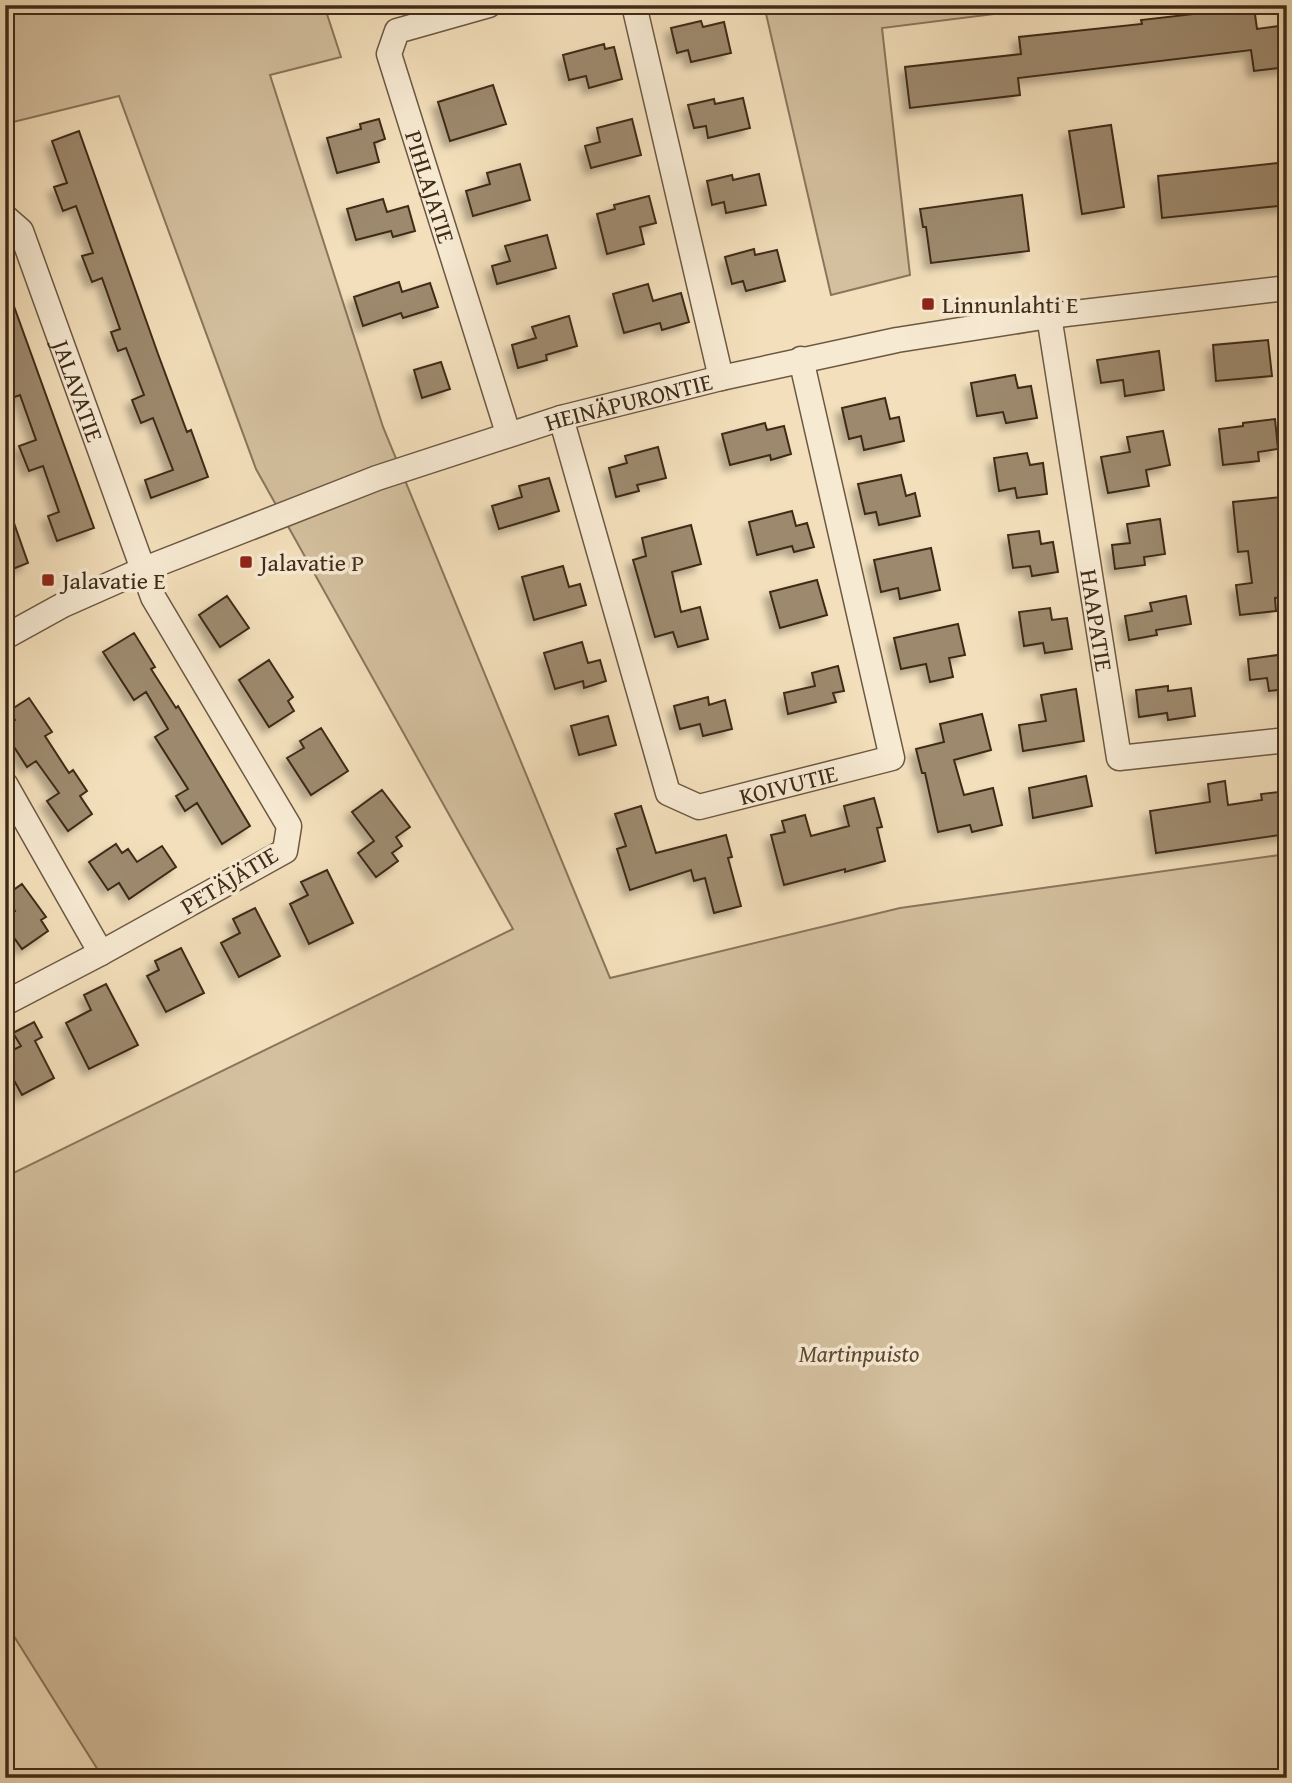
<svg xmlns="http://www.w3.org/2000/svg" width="1292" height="1783" font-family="'Gentium Book Plus',serif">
<defs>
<filter id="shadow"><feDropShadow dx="-6" dy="6" stdDeviation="3.5" flood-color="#0004"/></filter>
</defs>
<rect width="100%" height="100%" fill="#f3dfbb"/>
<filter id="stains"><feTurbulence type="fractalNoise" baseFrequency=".00286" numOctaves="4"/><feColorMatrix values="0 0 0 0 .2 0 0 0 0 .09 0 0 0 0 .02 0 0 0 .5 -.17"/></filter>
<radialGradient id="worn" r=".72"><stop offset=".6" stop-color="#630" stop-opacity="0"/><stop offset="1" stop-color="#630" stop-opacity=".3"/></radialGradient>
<!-- green -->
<path fill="#d4c09f" stroke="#8a765c" stroke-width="2" d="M5,5H324L341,57L270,75L383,427L610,978L900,908L1287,854V1778H103L5,1622V1177L513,929L256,469L119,96L5,124Z
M764,5H1065L882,28L910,275L831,295Z"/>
<!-- building -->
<path fill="#9d896d" stroke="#3f2b19" stroke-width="2" filter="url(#shadow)" d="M1254,7L1257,29L1287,25V67L1254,71L1251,50L1018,78L1020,95L910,108L905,67L1021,54L1019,37L1142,24L1141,20Z
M701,21L703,27L724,22L731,53L691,62L688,50L677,53L671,28Z
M604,44L605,49L614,47L622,79L589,88L586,76L569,80L563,55Z
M493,85L506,124L450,141L438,102Z
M743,98L750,128L708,138L706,126L694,128L688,105L714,99L715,104Z
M379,119L385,139L374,143L379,162L337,173L327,138L361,129L360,124Z
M632,119L641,155L591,168L585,146L600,142L597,128Z
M1111,125L1124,207L1082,214L1069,131Z
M79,131L158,354L187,432L191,430L208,477L151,498L145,480L173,470L153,418L141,423L132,400L144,395L126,348L118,351L111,332L120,329L102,278L92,282L82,256L93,253L76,206L63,211L54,187L67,183L52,141Z
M1287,162V205L1162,218L1158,176Z
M520,164L530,200L473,216L466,191L490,184L487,173Z
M759,174L766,205L726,213L724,202L712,205L707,181L732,175L733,180Z
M1022,195L1029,251L931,263L926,227H923L920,209Z
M649,196L656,223L640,227L644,244L607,254L597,214L615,209L614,205Z
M383,199L387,212L408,206L415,231L393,237L391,231L356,240L347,209Z
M547,235L556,268L497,284L492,266L510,261L505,246Z
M754,249L755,255L777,250L785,281L746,291L743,281L732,284L725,257Z
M399,282L402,292L430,283L438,307L403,318L401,313L363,326L354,297Z
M648,284L653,301L681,293L689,322L662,330L660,323L624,333L613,294Z
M7,287L94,528L57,541L48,516L59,512L43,466L29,471L19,446L36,440L20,395L9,399L5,390V372L10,371L5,357V288Z
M569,316L577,346L546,355L547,360L518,368L512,345L536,338L532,327Z
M1268,340L1272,376L1216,381L1213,345Z
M1159,351L1164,390L1125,396L1123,380L1101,383L1097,360Z
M441,362L450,389L422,398L414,370Z
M1015,375L1018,388L1031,386L1037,418L1006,423L1003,412L977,416L971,383Z
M885,398L890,419L899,417L904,441L864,450L861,436L849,439L842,408Z
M1275,419L1278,449L1258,452L1259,461L1223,465L1219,429L1243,426V423Z
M765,423L767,430L784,426L791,454L771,460L770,455L730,465L722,434Z
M1163,431L1170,465L1146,470L1149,486L1108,493L1101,457L1130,452L1127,437Z
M658,447L666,478L637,485L639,491L616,497L609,468L627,463L625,456Z
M1027,453L1030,465L1043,463L1047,494L1017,498L1015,488L999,491L994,458Z
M901,475L906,496L915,493L920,516L879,525L876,512L865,514L858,484Z
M549,478L559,511L499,529L492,506L522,497L519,486Z
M1281,497L1287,552V597L1275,598L1276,611L1240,615L1236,585L1252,583L1248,551L1238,552L1233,502Z
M8,506L28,563L5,572V507Z
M792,511L796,526L807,523L814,547L794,552L792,546L757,555L749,522Z
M1160,519L1165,554L1144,557L1145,565L1115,569L1112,545L1130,543L1127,524Z
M691,525L701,564L672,572L681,612L700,607L708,639L678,647L673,632L655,637L633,560L646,556L642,538Z
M1039,531L1041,544L1053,542L1058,572L1032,576L1030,566L1013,568L1008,535Z
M931,548L940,590L900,599L898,588L881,592L874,560Z
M563,566L569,587L580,584L586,605L534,620L522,577Z
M817,580L827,615L780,628L770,592Z
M227,596L249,628L220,647L199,615Z
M1186,596L1191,624L1156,630L1157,635L1129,640L1125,616L1152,611L1150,603Z
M1050,608L1052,620L1067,618L1072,649L1045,653L1043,643L1024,646L1019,612Z
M958,624L965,655L949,658L953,677L930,682L926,664L901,669L894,638Z
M134,633L155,667L151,669L176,708L178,706L250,826L222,844L197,803L185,811L176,796L188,789L155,737L168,729L146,692L134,700L103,652Z
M582,642L588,663L600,660L606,681L584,688L583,681L555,689L544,653Z
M1278,655V661L1287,660V689L1269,691L1267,678L1250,680L1248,659Z
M269,660L293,697L288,701L294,711L269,727L239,680Z
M838,666L844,691L833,693L836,702L788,714L784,693L815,686L812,673Z
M1168,686V691L1191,688L1195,716L1168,720L1167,713L1139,717L1136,690Z
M1076,689L1084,741L1023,751L1019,725L1046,721L1041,695Z
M708,697L709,705L725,700L732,729L703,736L700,724L680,729L674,706Z
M29,698L52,732L45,736L69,773L73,770L87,791L80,796L92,814L68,831L47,801L59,793L36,761L27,767L5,733V727L15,720L9,711Z
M982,714L991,750L954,760L964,795L993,788L1002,825L972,832L970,825L938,832L925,773H922L916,749L944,742L940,724Z
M608,716L616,745L579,755L571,726Z
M321,728L348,771L311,795L287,758L304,748L300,741Z
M1086,776L1092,806L1033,818L1029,788Z
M1225,781L1228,805L1262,800L1261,794L1287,791V834L1156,853L1150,811L1210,802L1208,784Z
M382,790L410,827L396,837L402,846L392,853L398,861L376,877L358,853L374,841L352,812Z
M874,798L882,827L877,828L885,861L845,872V869L784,885L771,835L785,832L782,821L805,815L811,836L849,826L844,806Z
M641,806L656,853L726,835L732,857L728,858L741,906L714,913L705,878L694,881L691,870L630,890L617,849L626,846L615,814Z
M116,844L122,853L128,849L137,862L162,846L176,867L129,899L119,883L108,890L89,862Z
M327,870L353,923L309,944L290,904L308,895L301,882Z
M22,884L46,917L41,920L48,931L22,949L5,925V918L15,911L5,896Z
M255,908L280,956L239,977L221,943L240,933L233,919Z
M181,948L204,993L166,1012L147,976L159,970L155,961Z
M106,984L138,1045L89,1069L66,1023L91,1010L84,995Z
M34,1022L42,1037L35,1041L54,1078L22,1095L5,1064V1054L21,1046L13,1033Z"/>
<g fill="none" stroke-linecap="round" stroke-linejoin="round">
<defs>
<g id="minor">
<path id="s1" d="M489,5L397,31L389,54L508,433"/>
<path d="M634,5L721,378"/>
<path id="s2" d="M5,217L21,231L153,597L289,826L285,851L101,953L5,1003"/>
<path id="s3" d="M1049,316L1119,758L1287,740"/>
<path id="s4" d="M561,418L668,793L699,807L892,758L801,359"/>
<path id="s5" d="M5,637L63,605L142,570L377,478L561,418L721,378L897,340L1049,316L1287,288"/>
<path d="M5,784L101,953"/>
</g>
</defs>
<!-- minor casing -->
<use href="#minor" stroke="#6c5842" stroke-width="27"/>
<!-- minor -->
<use href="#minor" stroke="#f7ead3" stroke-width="24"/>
</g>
<!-- markers -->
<g fill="#8f2418" stroke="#f7ead3" stroke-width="2.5">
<rect x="921" y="297" width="14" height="14" rx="3.5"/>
<rect x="239" y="555" width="14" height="14" rx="3.5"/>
<rect x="41" y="573" width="14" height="14" rx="3.5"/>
</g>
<g text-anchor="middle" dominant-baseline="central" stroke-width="7" stroke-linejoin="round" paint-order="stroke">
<!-- street labels -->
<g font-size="24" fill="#3f2b19" stroke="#f7ead3">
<text stroke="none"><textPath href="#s1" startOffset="259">PIHLAJATIE</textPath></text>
<text stroke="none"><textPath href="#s2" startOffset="191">JALAVATIE</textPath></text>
<text stroke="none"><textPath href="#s5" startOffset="668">HEINÄPURONTIE</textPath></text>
<text stroke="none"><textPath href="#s3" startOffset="308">HAAPATIE</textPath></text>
<text stroke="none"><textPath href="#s4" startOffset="516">KOIVUTIE</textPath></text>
<text transform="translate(229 880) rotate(-31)">PETÄJÄTIE</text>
</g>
<!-- poi labels -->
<g font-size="24" fill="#3f2b19" stroke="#f7ead3" text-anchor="start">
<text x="942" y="304">Linnunlahti E</text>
<text x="260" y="562">Jalavatie P</text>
<text x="62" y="580">Jalavatie E</text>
</g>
<!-- park labels -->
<g font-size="24" font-style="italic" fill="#5d4934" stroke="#f7ead3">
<text x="859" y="1353">Martinpuisto</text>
</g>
</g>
<!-- margin -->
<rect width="1292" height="1783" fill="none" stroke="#f3dfbb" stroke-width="28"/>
<rect x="7" y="7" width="1278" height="1769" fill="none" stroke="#3f2b19" stroke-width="3.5"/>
<rect x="14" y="14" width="1264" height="1755" fill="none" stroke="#3f2b19" stroke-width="2"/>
<rect width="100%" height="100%" filter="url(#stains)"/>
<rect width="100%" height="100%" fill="url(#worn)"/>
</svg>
